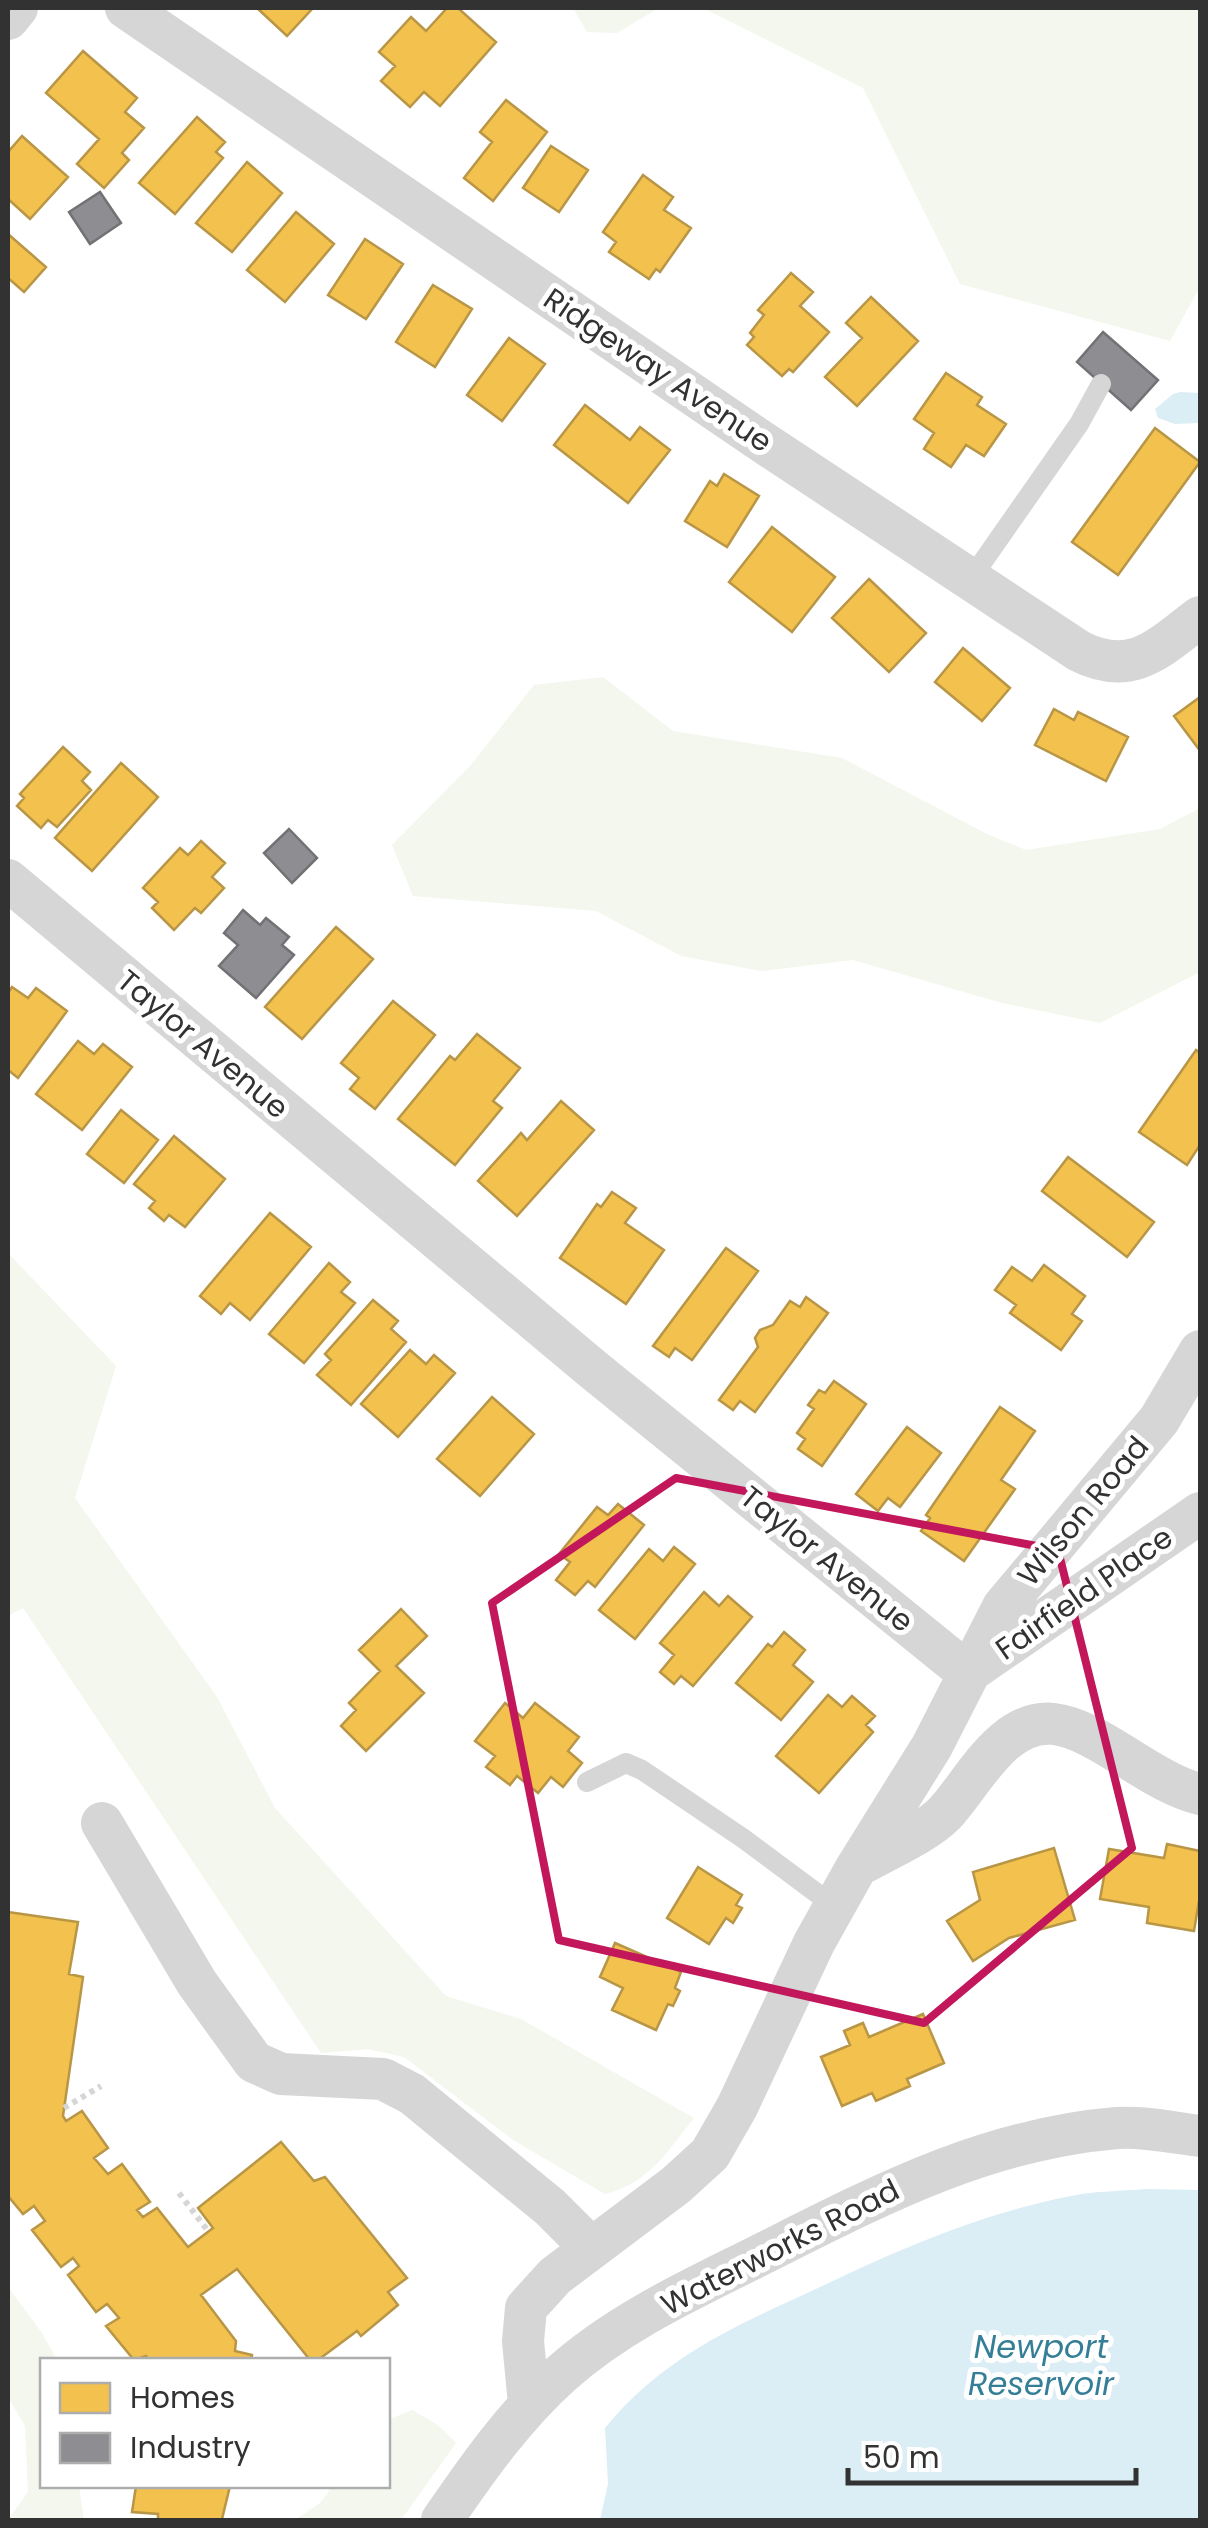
<svg xmlns="http://www.w3.org/2000/svg" width="1208" height="2528" font-family="Poppins,sans-serif">
<rect width="100%" height="100%" fill="#fff"/>
<!-- green -->
<path fill="#f3f7ed" d="M573,8H659L617,33L587,32Z
M703,8H1200V287L1170,341L960,284L863,88Z
M603,677L673,731L842,758L987,834L1026,850L1160,829L1200,808V972L1100,1023L1002,1003L853,960L761,971L681,956L596,911L413,896L392,845L470,766L534,685Z
M8,1253L116,1366L75,1498L217,1697L275,1808L446,1996L521,2019L694,2118C666,2153 649,2183 605,2194L513,2140L404,2057L368,2049L321,2053L23,1608L8,1616Z
M8,2287L42,2333L57,2360H42V2486H79L84,2520H8L28,2492L25,2426L8,2397Z
M412,2410L438,2425L456,2443L401,2520H295L320,2503L333,2486H388V2420Z"/>
<!-- water -->
<path fill="#dbeef5" d="M1180,392L1200,393V423L1175,424L1158,418L1155,409L1173,394Z
M1147,2189L1200,2190V2520H600L608,2484L605,2428C665,2355 736,2326 820,2287C900,2249 983,2213 1071,2196C1095,2191 1122,2191 1147,2189Z"/>
<!-- homes -->
<path fill="#f2c14e" stroke="#b89646" stroke-width="2.5" d="M257,8H313L287,36Z
M447,8H458L496,42L440,106L424,92L410,107L381,81L395,66L379,52L411,17L426,31Z
M83,51L137,98L125,112L144,128L122,153L129,160L104,188L77,164L99,139L46,93Z
M506,100L547,132L493,201L464,178L492,142L480,132Z
M197,117L225,142L216,152L223,158L175,214L139,183Z
M22,136L68,177L30,219L8,199V152Z
M551,146L588,170L559,212L523,188Z
M247,162L282,193L232,252L196,223Z
M643,175L673,197L664,210L691,228L660,272L656,269L649,279L609,252L616,242L603,232Z
M296,212L334,244L285,302L247,270Z
M8,234L46,267L24,292L8,278Z
M365,239L403,264L366,319L328,295Z
M791,273L813,292L800,306L829,332L793,372L789,369L782,376L747,345L754,337L750,333L764,315L758,310Z
M433,285L472,309L435,367L396,342Z
M871,297L918,341L857,406L825,377L862,338L846,323Z
M509,338L545,364L502,421L467,395Z
M946,373L982,397L977,405L1006,424L984,456L966,445L951,467L924,449L934,433L914,419Z
M585,405L630,440L640,427L670,450L628,503L554,445Z
M1155,428L1200,462L1118,575L1072,542Z
M724,474L759,496L727,547L685,521L710,481L717,486Z
M772,527L835,577L792,632L729,582Z
M869,579L926,633L889,672L832,618Z
M963,648L1010,688L982,721L935,682Z
M1200,697V746L1198,748L1174,716Z
M1054,709L1074,720L1078,712L1128,737L1106,781L1035,745Z
M63,747L90,772L82,781L91,790L57,827L48,820L41,828L17,806L24,798L20,794Z
M121,763L158,797L92,871L55,838Z
M201,841L225,863L212,877L224,888L201,913L195,908L174,930L152,908L158,902L143,888L180,848L188,855Z
M336,927L373,959L302,1039L265,1007Z
M12,987L28,998L36,988L67,1011L18,1078L8,1070V993Z
M393,1001L435,1035L375,1109L350,1089L359,1078L341,1063Z
M477,1034L520,1068L493,1101L502,1108L455,1165L398,1119L450,1056L455,1060Z
M78,1041L94,1054L103,1044L132,1067L82,1130L36,1094Z
M1196,1050L1200,1053V1145L1187,1165L1139,1132Z
M561,1101L594,1130L517,1216L478,1181L521,1133L527,1140Z
M121,1110L158,1140L124,1183L87,1154Z
M174,1136L225,1179L185,1227L169,1215L164,1221L149,1208L155,1201L134,1184Z
M1068,1157L1154,1222L1127,1257L1042,1191Z
M612,1192L636,1208L625,1223L664,1250L626,1304L560,1258L597,1204L601,1207Z
M270,1213L311,1247L250,1320L230,1303L221,1314L200,1296Z
M726,1248L758,1271L692,1360L675,1348L669,1357L653,1346Z
M329,1263L350,1282L341,1292L355,1303L304,1363L269,1334Z
M1044,1265L1085,1296L1072,1314L1082,1321L1061,1350L1010,1313L1016,1305L995,1290L1012,1267L1032,1281Z
M806,1297L828,1313L755,1412L740,1401L733,1410L719,1400L758,1347L755,1338L760,1330L773,1325L790,1301L800,1307Z
M373,1300L398,1321L391,1329L406,1342L351,1405L317,1375L331,1360L325,1354Z
M410,1350L426,1364L434,1355L455,1373L398,1437L361,1404Z
M834,1381L866,1404L822,1466L798,1449L805,1439L797,1433L814,1409L808,1405L819,1390L825,1393Z
M492,1397L534,1434L480,1496L437,1459Z
M1000,1407L1035,1431L1001,1480L1015,1489L964,1561L921,1531L930,1518L926,1515Z
M907,1427L941,1453L900,1507L888,1498L878,1511L856,1494Z
M618,1504L644,1525L595,1587L588,1581L575,1595L556,1580L570,1562L559,1554L597,1507L608,1515Z
M674,1547L695,1564L635,1639L599,1610L649,1549L663,1561Z
M704,1592L719,1606L728,1596L752,1617L693,1686L681,1676L674,1684L660,1672L674,1655L660,1643Z
M401,1609L427,1636L396,1666L424,1693L366,1751L341,1726L356,1710L349,1703L380,1671L359,1650Z
M784,1632L805,1650L793,1665L813,1682L781,1720L736,1683L768,1644L772,1647Z
M828,1695L842,1707L852,1696L875,1716L866,1725L873,1732L819,1793L776,1756Z
M505,1703L523,1718L535,1703L579,1737L568,1751L582,1763L563,1787L551,1777L538,1793L517,1776L510,1785L486,1767L495,1756L475,1741Z
M1167,1844L1200,1851V1895L1194,1931L1147,1923L1149,1907L1100,1899L1109,1849L1164,1858Z
M1054,1848L1075,1920L1009,1938L973,1961L947,1921L980,1900L973,1872Z
M698,1867L742,1895L736,1905L742,1908L733,1923L726,1918L709,1944L667,1918Z
M8,1912L78,1922L69,1974L83,1977L63,2116L66,2121L82,2111L108,2148L94,2158L108,2174L122,2164L150,2202L137,2210L143,2217L157,2208L188,2247L213,2228L198,2208L281,2142L314,2181L325,2177L407,2278L388,2292L398,2305L361,2336L357,2331L318,2360H310L237,2269L201,2295L236,2341L235,2351L252,2355L251,2360H149L146,2356L134,2360L106,2326L119,2318L107,2304L96,2312L68,2275L79,2266L73,2258L61,2267L32,2230L45,2221L34,2206L23,2214L8,2196Z
M615,1943L681,1972L675,1988L680,1991L673,2006L668,2004L656,2030L612,2010L623,1988L600,1977Z
M923,2014L944,2063L907,2079L910,2086L876,2101L872,2093L842,2106L821,2057L850,2045L844,2031L863,2023L869,2037Z
M119,2486H230L222,2519L213,2520H158V2514L132,2512L136,2486Z"/>
<!-- industry -->
<path fill="#8d8d92" stroke="#727275" stroke-width="2.5" d="M100,192L121,223L90,244L69,212Z
M1103,332L1158,380L1131,410L1077,362Z
M289,829L317,858L292,883L264,853Z
M243,910L260,925L266,918L289,937L282,945L294,955L256,998L219,966L238,945L224,933Z"/>
<g fill="none" stroke-linecap="round" stroke-linejoin="round">
<!-- path -->
<path stroke="#d6d6d6" stroke-width="6" stroke-dasharray="5 5" stroke-linecap="butt" d="M64,2108L101,2086
M179,2193L208,2231"/>
<!-- service -->
<path stroke="#d6d6d6" stroke-width="20" d="M970,580L1079,424L1101,384
M587,1782L626,1763L642,1770L744,1839L834,1906"/>
<!-- minor -->
<path stroke="#d6d6d6" stroke-width="42" d="M126,8L758,439L1079,651C1132,678 1159,648 1200,617
M8,19L17,8
M8,880L595,1371L968,1673
M972,1670L1200,1513
M102,1823L197,1983L254,2062L281,2074L383,2079L412,2094L550,2207L591,2248
M865,1862C888,1849 927,1832 945,1813C973,1783 1003,1718 1054,1724C1098,1729 1152,1783 1200,1794
M529,2404L523,2341L526,2308L555,2276L676,2185L710,2154L737,2107L814,1943L856,1868L932,1746L1003,1607L1159,1420L1200,1351
M442,2520C477,2469 514,2416 561,2374C618,2323 688,2291 756,2257C874,2198 983,2139 1117,2128C1144,2126 1174,2133 1200,2136"/>
</g>
<!-- marked area -->
<path fill="none" stroke="#c2185b" stroke-width="8" stroke-linejoin="round" d="M676,1478L1058,1550L1132,1848L924,2023L559,1940L492,1603Z"/>
<g text-anchor="middle" dominant-baseline="central" stroke-width="10" stroke-linejoin="round" paint-order="stroke">
<!-- street labels -->
<g font-size="30" fill="#323232" stroke="#fff">
<text transform="translate(658 370) rotate(34)">Ridgeway Avenue</text>
<text transform="translate(203 1044) rotate(40)">Taylor Avenue</text>
<text transform="translate(1083 1511) rotate(-50)">Wilson Road</text>
<text transform="translate(827 1559) rotate(39)">Taylor Avenue</text>
<text transform="translate(1084 1593) rotate(-35)">Fairfield Place</text>
<text transform="translate(780 2247) rotate(-27)">Waterworks Road</text>
</g>
<!-- water labels -->
<g font-size="32" font-style="italic" fill="#347f97" stroke="#fff">
<text x="1041" y="2346">Newport<tspan x="1041" dy="37">Reservoir</tspan></text>
</g>
</g>
<!-- border -->
<rect width="1208" height="2528" fill="none" stroke="#323232" stroke-width="20"/>
<!-- legend -->
<rect x="40" y="2358" width="350" height="130" fill="#ffffff" stroke="#adadad" stroke-width="2.5"/>
<rect x="60" y="2383" width="50" height="30" fill="#f2c14e" stroke="#adadad" stroke-width="2.5"/>
<text x="130" y="2408" font-size="30" fill="#323232">Homes</text>
<rect x="60" y="2433" width="50" height="30" fill="#8d8d92" stroke="#adadad" stroke-width="2.5"/>
<text x="130" y="2458" font-size="30" fill="#323232">Industry</text>
<!-- scale -->
<path d="M848 2468v15h288v-15" fill="none" stroke="#323232" stroke-width="5"/>
<text x="863" y="2468" font-size="30" fill="#323232" stroke="#ffffff" stroke-width="8" paint-order="stroke">50 m</text>
</svg>
